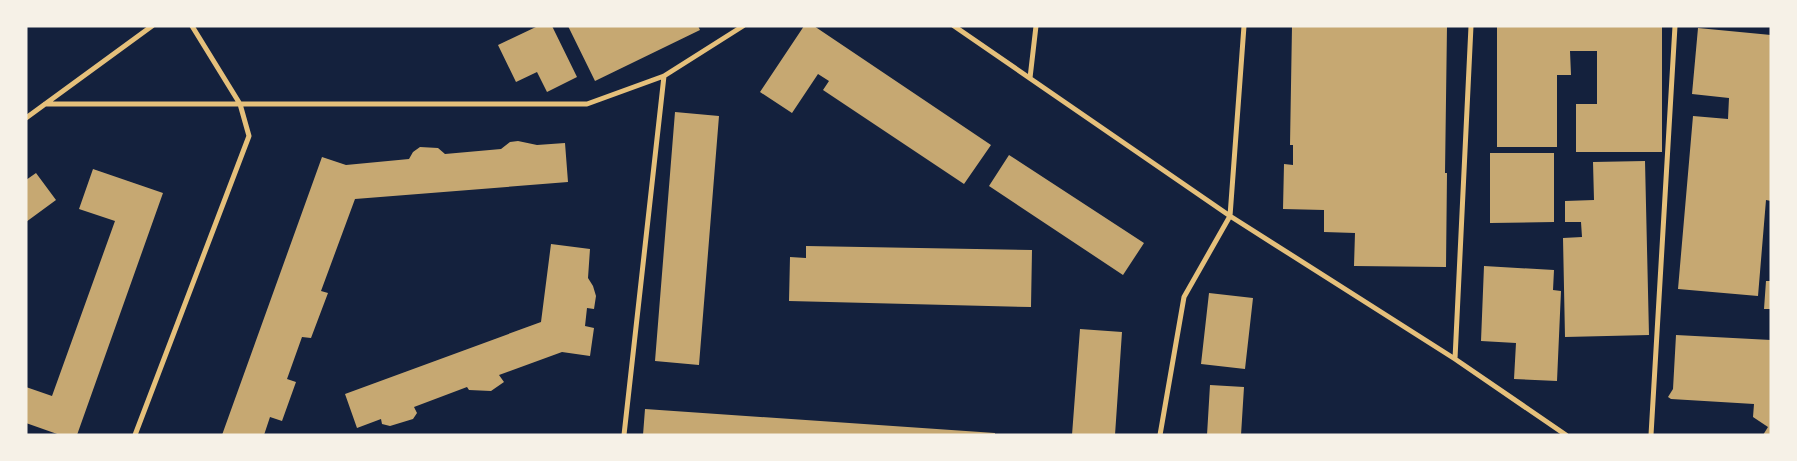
<svg xmlns="http://www.w3.org/2000/svg" width="1797" height="461" font-family="'IBM Plex Sans',sans-serif">
<rect width="100%" height="100%" fill="#14213d"/>
<!-- building -->
<path fill="#c6a872" d="M538,26H552L577,77L547,92L537,72L516,82L498,45Z
M568,26H698L700,30L595,81Z
M804,26H814L991,145L964,184L823,90L829,81L818,74L792,113L760,92Z
M1292,26H1447L1445,173H1447L1446,267L1354,266L1355,233L1324,232V210L1283,209L1284,164L1293,165V145H1290Z
M1497,26H1662V152H1576V104H1597V51H1570L1571,75H1557V147H1497Z
M1698,28L1771,35V201L1766,200L1758,296L1678,289L1693,116L1728,119L1729,98L1692,94Z
M675,112L719,116L699,365L655,361Z
M518,141L537,145L565,143L568,182L355,199L321,291L328,293L311,338L302,337L287,379L296,382L282,421L270,417L264,435H222L322,157L346,165L409,159L413,152L420,147L438,148L445,154L501,149L510,142Z
M1490,153H1554V222L1490,223Z
M1009,155L1144,243L1123,275L989,186Z
M1645,161L1649,335L1565,337L1563,238L1582,237L1581,222H1565V201L1594,200L1593,162Z
M93,169L163,193L77,435H60L26,423V387L52,396L115,221L79,209Z
M36,173L56,200L26,222V180Z
M551,244L590,249L588,278L593,286L596,296L594,309L587,308L585,326L594,328L590,356L562,352L499,375L504,382L491,391L469,390L467,387L414,407L417,413L413,419L390,426L382,424L381,419L357,428L345,394L541,322Z
M806,246L1032,250L1031,307L789,301L790,257L806,258Z
M1484,266L1554,270L1553,290L1561,291L1557,381L1514,379L1516,343L1481,341Z
M1766,281H1771V309H1764Z
M1209,293L1253,298L1245,369L1201,364Z
M1080,329L1122,332L1115,435H1072Z
M1676,335L1771,340V435H1763L1768,427L1753,417L1754,404L1671,399L1668,397L1673,389Z
M1210,385L1244,387L1241,435H1207Z
M645,409L995,433V435H643Z"/>
<g fill="none" stroke-linecap="round" stroke-linejoin="round">
<!-- minor -->
<path stroke="#e5c07b" stroke-width="5" d="M954,26L1230,216L1455,359L1566,435
M1030,78L1036,26
M45,104H587L664,76L743,26
M26,118L152,26
M1455,359L1471,26
M135,435L249,136L240,104L192,26
M624,435L664,76
M1160,435L1184,297L1230,216L1244,26
M1651,435L1675,26"/>
</g>
<!-- border -->
<rect width="1797" height="461" fill="none" stroke="#f6f1e7" stroke-width="55"/>
</svg>
